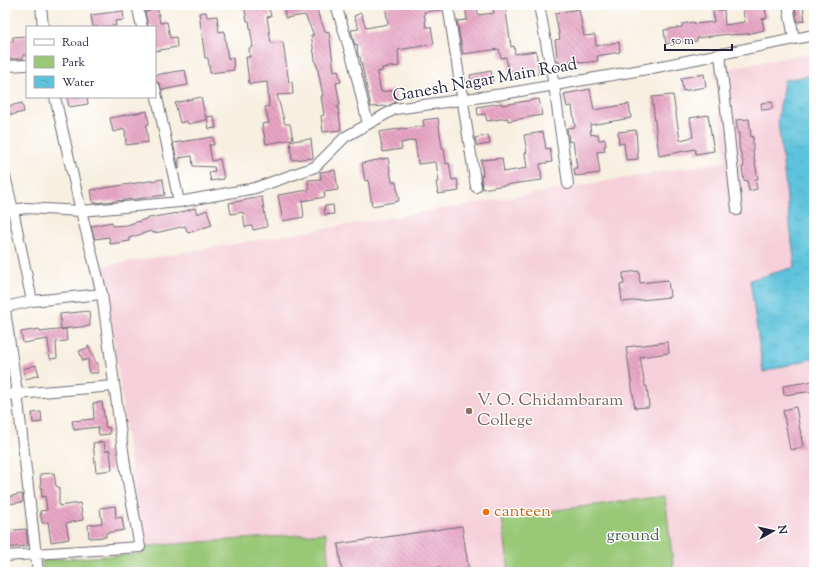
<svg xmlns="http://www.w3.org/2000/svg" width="819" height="577" font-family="'Sorts Mill Goudy',serif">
<defs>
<pattern id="water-ripples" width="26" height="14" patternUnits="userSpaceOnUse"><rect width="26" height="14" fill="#5dc2db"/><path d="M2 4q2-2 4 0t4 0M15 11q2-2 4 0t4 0" fill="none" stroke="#51a6bd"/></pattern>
<pattern id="building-back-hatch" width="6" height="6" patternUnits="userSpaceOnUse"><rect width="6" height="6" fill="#e9a6c4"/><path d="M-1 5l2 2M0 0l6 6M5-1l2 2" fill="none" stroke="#bc87a0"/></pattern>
</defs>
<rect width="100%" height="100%" fill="#fff"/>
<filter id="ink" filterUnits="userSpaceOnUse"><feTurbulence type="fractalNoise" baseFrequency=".025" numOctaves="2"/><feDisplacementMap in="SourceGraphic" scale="8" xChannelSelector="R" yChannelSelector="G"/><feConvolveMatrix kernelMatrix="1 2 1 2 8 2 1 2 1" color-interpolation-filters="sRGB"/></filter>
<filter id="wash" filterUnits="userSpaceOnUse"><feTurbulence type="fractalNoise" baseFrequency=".012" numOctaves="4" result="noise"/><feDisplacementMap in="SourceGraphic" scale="16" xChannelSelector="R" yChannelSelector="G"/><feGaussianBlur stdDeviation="0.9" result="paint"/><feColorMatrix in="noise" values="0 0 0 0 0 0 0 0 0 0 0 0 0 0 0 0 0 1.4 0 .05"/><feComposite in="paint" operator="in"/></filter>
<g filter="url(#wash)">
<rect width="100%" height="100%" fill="#f7efe0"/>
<!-- built -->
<path fill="#f5cfd9" d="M814,52V572H42L143,556L104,266L726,161L714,71Z"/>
<!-- green -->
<path fill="#99c877" stroke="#5e7559" d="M665,496L674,572H509L502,517Z
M326,533L329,572H43L42,560L141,554L147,546Z"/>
<!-- water -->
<path fill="url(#water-ripples)" stroke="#40728b" d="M814,75V358L763,372L750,280L795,267L778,121L784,80Z"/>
<g id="blocks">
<!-- building -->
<path fill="url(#building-back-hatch)" d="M154,5H157L160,23L167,22L170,38L176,37L177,47L155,51V27H148L145,13L152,10Z
M249,5H268L271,16L267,17L271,43L283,42L289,83L292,82L293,94L277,95L285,124H290L293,139L266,144L262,124L269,123L265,107L269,106L267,82L249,84L246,57H250L249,48L253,47L249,21H247L244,6Z
M284,5H317L318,14L326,33L329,32L334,71L338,70L341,82L336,83L340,105L338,106L341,130L323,132L321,116L324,115L321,96H323L317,65H316L311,35H314L305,15L285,18Z
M385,5H442V10L424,12L426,27H431L434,44L398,50L399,66L382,68V71L377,72L381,92L394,90L396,102L388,106L371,107L360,57L358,56L357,44L355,45L351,30L359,29L354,16L361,13L366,28L388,24Z
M465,5H477L478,15L494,13L492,5H505L511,47L514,46L515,54L536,51L539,74L510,78L506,57L501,58L499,49L463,54L457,21L467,20Z
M742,5H764L767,18L762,19L764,30L747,34L729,35V34L697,38V41L685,43V41L666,44L664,30L682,27V24L694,22V24L714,22L713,11L724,10L725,25L745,22Z
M803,6L805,20L798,22L795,7Z
M579,9L584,36L595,35L596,46L619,42L620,52L597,56L598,61L580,63V61L558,63L555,40L560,39L555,13Z
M123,11L124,20L115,21L116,26L93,27L91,15Z
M206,12L207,17L217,16L219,32L224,31L228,59L233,58L234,70L210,73L208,58H205L199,13Z
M27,36V55H23V59H5V42H13V37Z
M185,70L188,85L162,90L160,84L156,82L155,75Z
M491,71L493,82L472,86L470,75Z
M704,74L706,87L683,91L681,78Z
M590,89L594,110L629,104L631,118L590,125L591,135L598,134L599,140L605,139L606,146H604L605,151L597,152L600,173L575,176L574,168H577L573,141L569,142L567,128L575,127L572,106L567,107L564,94Z
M673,95L680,140L693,137L690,118L708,115L714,151L696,154L695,149L659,156L652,97Z
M67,97H87L88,104L69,107Z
M201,97L206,120L188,124L187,121L180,123L175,103Z
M539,99L542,115L508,121V118L487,121L485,114L478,115L477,107L502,103V105Z
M772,102V109L762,110L761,103Z
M22,103L24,112L11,115V113L5,114V107Z
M147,111L149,124L146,125L148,142L126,145L125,129L113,132L110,118Z
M214,116L216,128L209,129L207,117Z
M438,118L442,148H444L446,164L449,163L452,180L457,179L459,191L438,194L436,182H439L436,162L418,164L415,140L401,143L402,149L383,152L379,132L404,128V129L424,126L423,120Z
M749,119L751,137H753V152L758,179H755L757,189L749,191L747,180L744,181L742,167H744L739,146V133L738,134L736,120Z
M636,130L638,159L626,160L624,143L619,144L618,132Z
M543,132L546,149L550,148L552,162L540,164L542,180L518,183L482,189L481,176L483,175L481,160L502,158L504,172L527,168L525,153L527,152L524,135Z
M488,135L490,144L477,146L475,138Z
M213,137L214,145H209L212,161L220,159L224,179L211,181L209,172L215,171L214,167L193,166L192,156L179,158V169L173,143Z
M311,139L313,158L292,160L290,141Z
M388,158L392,182H396L399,201L372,206L368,180L365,181L362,163Z
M335,170L338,190L324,192L325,197L302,201L304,217L283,221L278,195L309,190L308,180L321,179L320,172Z
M163,179L165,195L136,199L93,203L91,190Z
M262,197L267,227L253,230L252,226L245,227L243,212L231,214L229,203Z
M333,205L334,214L325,215L324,206Z
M195,208L197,214L207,210L212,225L188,233L185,226L160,232L152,233L151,231L129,238L130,241L110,244L109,237L95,239L91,226L112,222L113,226L127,225L149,218L176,213V214Z
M639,271L640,283L668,280L670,297L622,302L620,285L624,284L623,273Z
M89,311L90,326L61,329L60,314Z
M39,329L40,332L66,329L67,341L56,342L57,358L50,359L48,339L23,343L21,332Z
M668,342L669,353L640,357L645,387L647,386L649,407L635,408L626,347Z
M88,346H89L96,363H98V373H89L88,359L83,361L79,351L88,348Z
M36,365L39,375L26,379L23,369Z
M814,381V391L784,395L783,386Z
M102,402L106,428L109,427L110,434L99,435L98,427L74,430L72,421L94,419L93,403Z
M796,407L803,447L790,450L783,410Z
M41,412L42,422L33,423L32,413Z
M104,442L105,451L110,450L112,470L96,472L93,443Z
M54,473L56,486L59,487V506L80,503L83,520L66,523L69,539L51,542L48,522L42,523L40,511L47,510L45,496L42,497L40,474Z
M22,494L23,502L7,504L6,497Z
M115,506L116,518L122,517L124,530L106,533V537L89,538L88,525L102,523L100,508Z
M462,526L469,572H440V567L407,572H397L396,568L368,572H342L338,544Z
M26,529L28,546L5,548V531Z"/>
</g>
</g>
<g filter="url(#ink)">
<use href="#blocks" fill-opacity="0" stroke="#6d6a75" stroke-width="1"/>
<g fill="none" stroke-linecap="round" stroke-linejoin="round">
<defs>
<path id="minor" d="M41,5L43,27
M137,5L142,27
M336,5L353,61L368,124
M448,5L476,187
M539,5L554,85L568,184
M788,5L794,39
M138,8L148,5
M720,54L737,210
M5,66L27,65
M155,88L179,202
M55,97L81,211L179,202L255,188L315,167L345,137L395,109L503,94L647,69L814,35
M5,176L13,210L26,208L81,211L102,294L125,465L140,547L5,556
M32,301L102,294
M5,307L32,301L13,210
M5,310L17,393L38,572
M5,395L114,386"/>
</defs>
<!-- minor casing -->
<use href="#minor" stroke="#6d6a75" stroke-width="12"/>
<!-- minor -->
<use href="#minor" stroke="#fff" stroke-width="10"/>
</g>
</g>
<!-- markers -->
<circle fill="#8d6e63" stroke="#fff" stroke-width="1.5" cx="469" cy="411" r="4"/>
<circle fill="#e8710a" stroke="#fff" stroke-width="1.5" cx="486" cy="512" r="4"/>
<g text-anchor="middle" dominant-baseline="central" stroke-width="3" stroke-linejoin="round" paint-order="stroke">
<!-- street labels -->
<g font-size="17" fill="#22223b" stroke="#fff">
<text transform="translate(485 81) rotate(-10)">Ganesh Nagar Main Road</text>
</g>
<!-- education labels -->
<g font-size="17" fill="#785e54" stroke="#fff" text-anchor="start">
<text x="477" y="401">V. O. Chidambaram<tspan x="477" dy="20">College</tspan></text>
</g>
<!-- food labels -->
<g font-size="17" fill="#c56008" stroke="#fff" text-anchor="start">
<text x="494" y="512">canteen</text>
</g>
<!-- park labels -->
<g font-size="17" fill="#4c5c50" stroke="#fff">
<text x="633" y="536">ground</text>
</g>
</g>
<!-- margin -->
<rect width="819" height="577" fill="none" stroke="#fff" stroke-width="20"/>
<!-- legend -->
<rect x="26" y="26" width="130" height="72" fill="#ffffff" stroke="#a7a7b1"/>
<rect x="34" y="39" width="20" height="6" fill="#ffffff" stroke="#a7a7b1"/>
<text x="62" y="46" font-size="12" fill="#22223b">Road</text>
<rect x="34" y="56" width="20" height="12" fill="#99c877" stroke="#a7a7b1"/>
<text x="62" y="66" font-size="12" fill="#22223b">Park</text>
<rect x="34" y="76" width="20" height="12" fill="url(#water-ripples)" stroke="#a7a7b1"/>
<text x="62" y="86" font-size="12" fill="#22223b">Water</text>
<!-- north arrow -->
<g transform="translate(773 531) rotate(82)" stroke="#ffffff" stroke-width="3" paint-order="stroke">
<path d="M0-3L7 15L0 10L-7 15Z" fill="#22223b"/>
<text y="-6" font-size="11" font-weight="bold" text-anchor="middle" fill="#22223b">N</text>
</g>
<!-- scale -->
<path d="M665 44v6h67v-6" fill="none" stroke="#22223b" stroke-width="2"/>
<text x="671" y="44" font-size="12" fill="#22223b" stroke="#ffffff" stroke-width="3" paint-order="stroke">50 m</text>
</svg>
